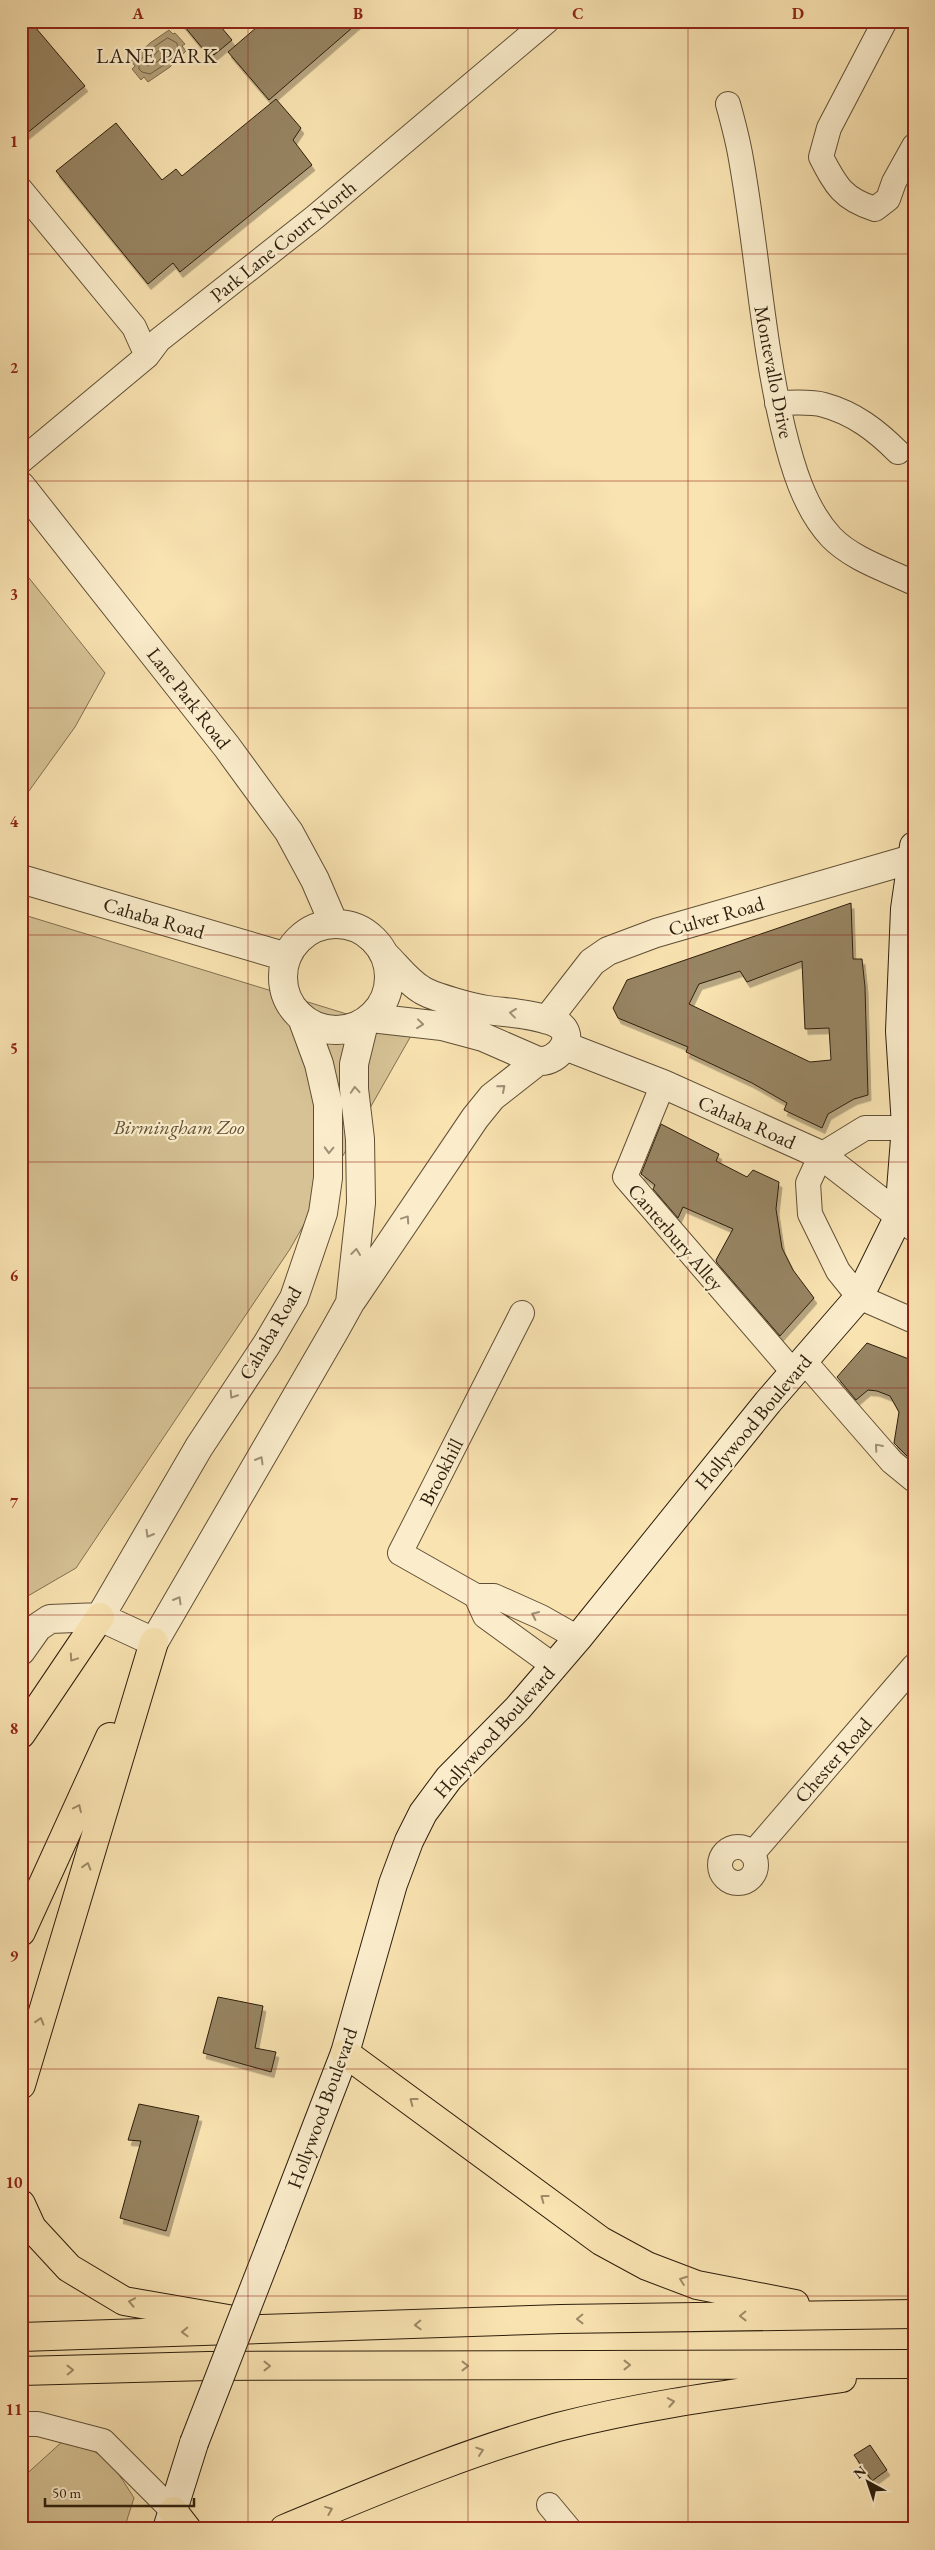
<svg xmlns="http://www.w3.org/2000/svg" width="935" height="2550" font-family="'EB Garamond',serif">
<defs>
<filter id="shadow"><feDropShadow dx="3" dy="5.5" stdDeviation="0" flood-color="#0004"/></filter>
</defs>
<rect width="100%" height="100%" fill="#f9e3b1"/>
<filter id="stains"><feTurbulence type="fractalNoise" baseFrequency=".004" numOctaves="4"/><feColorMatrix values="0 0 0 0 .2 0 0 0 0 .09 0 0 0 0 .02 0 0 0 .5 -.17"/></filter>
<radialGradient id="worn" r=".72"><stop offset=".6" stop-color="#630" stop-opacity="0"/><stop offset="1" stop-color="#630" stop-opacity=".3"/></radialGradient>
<!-- green -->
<path fill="#d6c295" stroke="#827051" d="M21,568L105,673L75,727L21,802Z
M21,914L412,1034L290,1249L76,1568L21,1600Z
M63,2441C105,2450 112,2463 134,2498L124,2529H21V2479Z"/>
<!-- water -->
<path fill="#b4a079" stroke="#7e6c4e" d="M169,30L173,34L175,33L185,44L182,46L186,51L170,67L148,82L144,77L141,80L132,69L135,66L131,61L150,43Z"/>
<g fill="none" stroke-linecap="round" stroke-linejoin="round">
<!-- shore -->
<path stroke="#705f43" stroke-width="1" d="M168,38L177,43L178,51L167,63L150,74L142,72L139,69V61L154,47Z
M166,47L169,50L157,62L147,66V63L157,52Z"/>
</g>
<!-- building -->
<path fill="#978462" stroke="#2d1e0d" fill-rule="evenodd" filter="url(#shadow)" d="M21,21H30L85,86L21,138Z
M180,21H216L232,40L214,55L211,52L208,55Z
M264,21H360L269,100L228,52Z
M276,99L301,128L293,140L312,165L180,272L173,263L148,284L56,171L116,123L162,180L176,169L182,176Z
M851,903L853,959H862L865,987L868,1095L854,1099L828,1114L822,1128L784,1110L787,1103L752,1083L686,1052L688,1047L618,1018L613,1008L627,980ZM802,961L805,1029L829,1028L831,1060L810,1062L689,1004L699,984L740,971L747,982Z
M661,1124L719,1154L716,1161L747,1177L753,1170L779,1182L776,1209L782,1248L793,1270L814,1298L780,1336L717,1263L716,1260L733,1229L683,1207L678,1218L653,1189L655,1185L641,1174Z
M867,1343L914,1361V1444H911L909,1458L894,1443L899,1412L890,1396L877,1391L868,1390L856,1400L837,1377Z
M218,1997L263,2006L255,2048L276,2052L271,2072L203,2053Z
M139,2104L199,2116L166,2231L120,2218L141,2141L128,2140Z
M870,2445L887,2470L872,2481L854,2455Z"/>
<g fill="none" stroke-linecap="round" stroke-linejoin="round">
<defs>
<path id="minor" d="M885,21L829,128L821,157C836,186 843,199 875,209L888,199L894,182L914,146
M728,104C733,122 738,141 741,159C757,248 762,339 783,428C792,465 804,508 831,537C852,559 887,570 914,583
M21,190L134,327L147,356
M777,403C792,403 810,401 824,405C854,413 877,431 898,452
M21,461L147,356L159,340L315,217L547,21
M663,1084L625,1177L794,1373
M914,1128H865L821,1155L808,1183L810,1214L838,1271L859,1297L914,1321
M522,1313L400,1553L476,1596H494L541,1617L578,1638
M804,1361L892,1462L914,1480
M476,1596L485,1616L554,1666
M720 1865a18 18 0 1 1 36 0a18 18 0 1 1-36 0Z
M752,1854L914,1666
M21,2424H38L103,2441L173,2511
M549,2505L569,2529"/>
<path id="tertiary" d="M21,486L227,747L289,832L315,880L334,924
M21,879L287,957
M283 977a53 53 0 1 1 106 0a53 53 0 1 1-106 0Z
M371,1018L442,1026L483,1037L538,1061C560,1063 580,1033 554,1022C533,1014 510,1013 487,1010C473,1008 433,997 422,990C408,982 397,967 386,956
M547,1020L592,962L608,951L656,933L912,859
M565,1046L663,1084L821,1155L914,1227
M352,1300L475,1118L492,1097L538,1061
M100,1617L199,1447L267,1344L294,1298L323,1213L328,1178V1104L319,1064L302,1018
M21,1651L38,1627L50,1619L100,1617L154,1642L335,1330L350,1303L361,1203L360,1139L354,1089V1064L364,1023"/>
<path id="secondary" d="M271,2245L345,2053L393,1884L409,1841L423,1813L449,1778L518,1708L578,1638L768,1402L859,1297L899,1216L906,1126L900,1031L905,909L914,846
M167,2529L194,2443"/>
<path id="trunk" d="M21,1734L100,1617
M21,1932L110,1737
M345,2053L601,2241L647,2266L697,2285L795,2304
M21,2085L154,1642
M21,2204L32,2228L69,2268L124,2301L228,2319
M21,2337L561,2319L914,2314
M21,2371L208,2366L914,2364
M173,2511L187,2529
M284,2529C374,2492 463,2453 558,2427C651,2403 747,2392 842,2378"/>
</defs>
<!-- minor casing -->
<use href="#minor" stroke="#604f36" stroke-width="26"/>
<!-- tertiary casing -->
<use href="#tertiary" stroke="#604f36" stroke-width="30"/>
<!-- secondary casing -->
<use href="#secondary" stroke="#2d1e0d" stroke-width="30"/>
<!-- trunk casing -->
<use href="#trunk" stroke="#2d1e0d" stroke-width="30"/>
<!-- minor -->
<use href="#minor" stroke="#fbedcc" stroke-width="24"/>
<!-- tertiary -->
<use href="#tertiary" stroke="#fbedcc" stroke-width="28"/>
<!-- secondary -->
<use href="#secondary" stroke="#fbedcc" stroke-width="28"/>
<!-- trunk -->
<use href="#trunk" stroke="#f9e3b1" stroke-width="28"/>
<defs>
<path id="secondary-bridge" d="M194,2443L271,2245"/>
</defs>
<!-- secondary-bridge casing -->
<use href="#secondary-bridge" stroke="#2d1e0d" stroke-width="30" stroke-linecap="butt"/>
<!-- secondary-bridge -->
<use href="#secondary-bridge" stroke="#fbedcc" stroke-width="28"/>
</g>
<!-- one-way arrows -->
<defs><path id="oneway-chevron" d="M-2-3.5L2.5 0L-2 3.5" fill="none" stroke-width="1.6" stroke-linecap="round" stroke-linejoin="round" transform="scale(1.25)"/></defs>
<g stroke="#9e9076">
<use href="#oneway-chevron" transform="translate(513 1013) rotate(-173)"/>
<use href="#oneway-chevron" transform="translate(420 1024) rotate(6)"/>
<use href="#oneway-chevron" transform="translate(502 1088) rotate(-41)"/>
<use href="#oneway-chevron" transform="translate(355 1090) rotate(-94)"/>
<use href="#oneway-chevron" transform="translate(329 1150) rotate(92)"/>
<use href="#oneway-chevron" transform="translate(406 1219) rotate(-56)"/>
<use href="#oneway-chevron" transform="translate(356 1252) rotate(-83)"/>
<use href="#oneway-chevron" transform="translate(233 1395) rotate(123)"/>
<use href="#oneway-chevron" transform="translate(878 1447) rotate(-131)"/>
<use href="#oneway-chevron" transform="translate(260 1460) rotate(-60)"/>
<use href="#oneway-chevron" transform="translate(149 1534) rotate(120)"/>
<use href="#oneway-chevron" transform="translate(178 1600) rotate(-60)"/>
<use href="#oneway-chevron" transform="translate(535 1615) rotate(-155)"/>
</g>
<g stroke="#9d8a67">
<use href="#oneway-chevron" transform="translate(73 1658) rotate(124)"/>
<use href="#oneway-chevron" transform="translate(78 1808) rotate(-65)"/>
<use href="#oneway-chevron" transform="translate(87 1866) rotate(-73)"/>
<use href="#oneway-chevron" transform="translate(40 2021) rotate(-73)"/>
<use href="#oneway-chevron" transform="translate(413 2101) rotate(-143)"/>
<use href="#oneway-chevron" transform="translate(544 2198) rotate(-143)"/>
<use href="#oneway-chevron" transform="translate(683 2280) rotate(-160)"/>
<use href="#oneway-chevron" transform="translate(132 2302) rotate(-169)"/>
<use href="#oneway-chevron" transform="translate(743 2316) rotate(179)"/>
<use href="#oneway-chevron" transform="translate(580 2319) rotate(179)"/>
<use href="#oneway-chevron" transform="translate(418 2325) rotate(178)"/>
<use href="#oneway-chevron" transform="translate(185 2332) rotate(178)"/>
<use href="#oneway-chevron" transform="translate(627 2365)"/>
<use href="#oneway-chevron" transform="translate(267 2366)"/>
<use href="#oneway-chevron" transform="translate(465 2366)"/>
<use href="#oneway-chevron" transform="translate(70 2370) rotate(-1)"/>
<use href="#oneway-chevron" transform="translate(671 2402) rotate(-10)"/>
<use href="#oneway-chevron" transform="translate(480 2451) rotate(-18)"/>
<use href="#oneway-chevron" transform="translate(329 2510) rotate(-22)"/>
</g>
<!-- grid -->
<path fill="none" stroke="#8f2418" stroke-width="1" stroke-opacity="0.55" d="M248,21V2529M468,21V2529M688,21V2529M21,254H914M21,481H914M21,708H914M21,935H914M21,1162H914M21,1388H914M21,1615H914M21,1842H914M21,2069H914M21,2296H914"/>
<g text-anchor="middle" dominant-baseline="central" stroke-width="4.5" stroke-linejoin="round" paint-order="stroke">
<!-- street labels -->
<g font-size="20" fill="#2d1e0d" stroke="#fbedcc">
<text transform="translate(283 241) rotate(-39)">Park Lane Court North</text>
<text transform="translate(774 372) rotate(79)">Montevallo Drive</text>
<text transform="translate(189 698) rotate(52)">Lane Park Road</text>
<text transform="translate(716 916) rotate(-16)">Culver Road</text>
<text transform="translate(154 918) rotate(16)">Cahaba Road</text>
<text transform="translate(747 1122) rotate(24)">Cahaba Road</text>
<text transform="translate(676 1237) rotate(49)">Canterbury Alley</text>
<text transform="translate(270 1333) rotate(-60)">Cahaba Road</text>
<text transform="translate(753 1422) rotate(-50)">Hollywood Boulevard</text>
<text transform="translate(441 1472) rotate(-63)">Brookhill</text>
<text transform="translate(494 1732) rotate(-48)">Hollywood Boulevard</text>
<text transform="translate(833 1760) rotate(-49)">Chester Road</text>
<text transform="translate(322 2108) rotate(-70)">Hollywood Boulevard</text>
</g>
<!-- park labels -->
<g font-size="20" font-style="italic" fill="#604f36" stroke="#fbedcc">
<text x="179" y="1127">Birmingham Zoo</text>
</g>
<!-- neighbourhood labels -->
<g font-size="21" letter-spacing="1" fill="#2d1e0d" stroke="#fbedcc">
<text x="157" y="55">LANE PARK</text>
</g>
</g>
<!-- margin -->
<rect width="935" height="2550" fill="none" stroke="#f9e3b1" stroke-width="55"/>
<!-- north arrow -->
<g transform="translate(868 2482) rotate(320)" stroke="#fbedcc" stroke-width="4" paint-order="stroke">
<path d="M0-4L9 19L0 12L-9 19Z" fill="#2d1e0d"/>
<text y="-8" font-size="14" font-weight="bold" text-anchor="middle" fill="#2d1e0d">N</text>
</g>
<!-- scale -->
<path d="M45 2498v8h149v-8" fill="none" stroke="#2d1e0d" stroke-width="2.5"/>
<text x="52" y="2498" font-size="15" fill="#2d1e0d" stroke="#fbedcc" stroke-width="4" paint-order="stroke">50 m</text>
<rect x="28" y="28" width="880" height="2494" fill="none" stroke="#8f2418" stroke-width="2"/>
<g font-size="16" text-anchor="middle" font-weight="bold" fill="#8f2418">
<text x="138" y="19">A</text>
<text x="358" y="19">B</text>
<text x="578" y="19">C</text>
<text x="798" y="19">D</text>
<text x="14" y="147">1</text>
<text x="14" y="373">2</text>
<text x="14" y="600">3</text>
<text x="14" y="827">4</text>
<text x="14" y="1054">5</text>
<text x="14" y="1281">6</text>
<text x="14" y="1508">7</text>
<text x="14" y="1734">8</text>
<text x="14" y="1961">9</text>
<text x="14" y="2188">10</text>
<text x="14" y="2415">11</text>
</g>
<rect width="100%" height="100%" filter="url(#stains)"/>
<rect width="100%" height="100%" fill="url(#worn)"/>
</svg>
